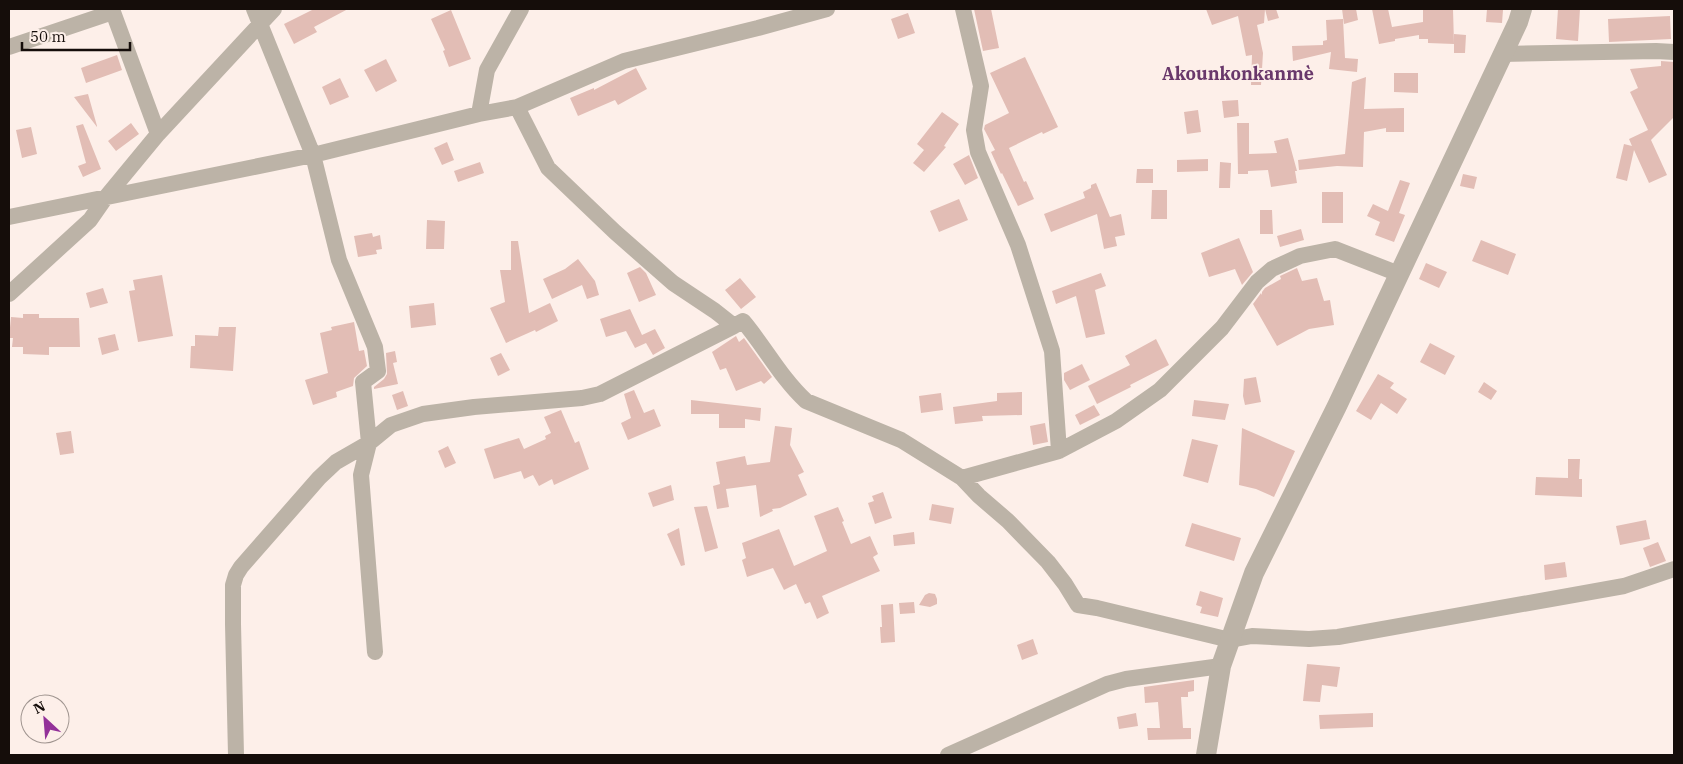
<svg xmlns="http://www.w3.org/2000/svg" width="1683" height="764" font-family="'IBM Plex Serif',serif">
<rect width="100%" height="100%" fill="#fdefe9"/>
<!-- building -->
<path fill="#e2bdb5" d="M314,9H348L314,27L317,32L294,44L284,24Z
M974,9H991L999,48L983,51Z
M1206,9H1276L1279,18L1268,21L1265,9L1264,23L1257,25L1263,53L1261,85H1251L1252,55L1246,56L1238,16L1212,25Z
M1342,9H1356L1358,20L1344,24Z
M1372,9H1388L1392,27L1423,22V9H1453L1454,44L1428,43V39H1419V35L1395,39V41L1379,44Z
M1487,9L1503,10L1502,23L1486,22Z
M1558,9H1580L1578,41L1556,39Z
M451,10L471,59L449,67L443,51L445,50L431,19Z
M908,13L915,33L898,39L891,19Z
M1670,16L1671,39L1609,42L1608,19Z
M1343,19L1345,58L1358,59L1357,72L1329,69L1331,52L1293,61L1292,46L1323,45V41L1327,40L1326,20Z
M1454,34L1466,35L1465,53H1454Z
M117,55L122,70L86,83L81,68Z
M1025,57L1058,127L1043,134L1042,132L1009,148L1024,182L1026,181L1034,199L1018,206L1002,173L1001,174L991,152L995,150L984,129L985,125L1009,113L990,73Z
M386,59L397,81L376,92L364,70Z
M1661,61L1674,62V117L1651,140L1667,175L1649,183L1634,150L1627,181L1616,178L1624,144L1632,146L1629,139L1648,130L1630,92L1638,88L1630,69L1661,66Z
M636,68L647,89L618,105L615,100L578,116L570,98L594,88V90Z
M1394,73H1418V93L1394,92Z
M1366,77L1364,109L1404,108V132H1386V128L1364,132L1363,167L1337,166L1299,170L1298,160L1345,154L1352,82Z
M340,78L349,97L330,105L322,87Z
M88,94L97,126V127L74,97Z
M1238,100L1239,116L1224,118L1222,101Z
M1198,110L1201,132L1187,134L1184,112Z
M942,112L959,124L944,146L946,147L924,172L913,163L924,150L917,144Z
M131,123L139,134L116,151L108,141Z
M1237,123H1249V154L1277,153L1274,141L1288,138L1297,171H1295L1297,183L1271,187L1268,170L1248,171V174H1238Z
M83,124L101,169L83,177L78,166L86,163L76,126Z
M31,127L37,154L22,158L16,130Z
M447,142L454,160L442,165L434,148Z
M969,155L978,178L965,185L953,164Z
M1208,159V171L1177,172V160Z
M480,162L484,173L458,182L454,171Z
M1220,162L1231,163L1230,188H1219Z
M1137,169H1153V183H1136Z
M1463,174L1477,177L1474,189L1460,186Z
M1400,180L1410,183L1399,213L1405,215L1394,242L1375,235L1380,222L1367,216L1373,204L1388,211Z
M1096,183L1110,217L1121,214L1125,235L1115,237L1117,246L1104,249L1097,214L1051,232L1044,214L1085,198L1083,192L1091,188V185Z
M1152,190H1167V219H1151Z
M1322,192H1343V223H1322Z
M959,199L968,220L939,232L930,211Z
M1260,210H1272L1273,234H1260Z
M427,220L445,221L444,249H426Z
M1301,229L1304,240L1280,247L1277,236Z
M372,233L373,237L380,235L382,249L376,250L377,254L358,257L354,236Z
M1239,238L1253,272L1242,285L1235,269L1209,277L1201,253Z
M1481,240L1516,254L1508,275L1472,261Z
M511,241H518L529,313L550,303L558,321L536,332L535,330L506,343L490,308L505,302L500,270H511Z
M578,259L595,281L599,295L587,299L582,285L552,299L543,279L565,269Z
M1426,263L1447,272L1439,288L1419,279Z
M640,267L646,273L656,295L639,302L627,273Z
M1297,268L1302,281L1317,278L1324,301L1330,300L1334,325L1309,329L1277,346L1253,304L1261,293L1262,295V292L1265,288L1281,279L1280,276Z
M1101,273L1106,286L1095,290L1105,334L1086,338L1076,296L1056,304L1052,291Z
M162,275L173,336L138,342L129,291L135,290L133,280Z
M740,278L756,297L741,309L725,290Z
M103,288L108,303L90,308L86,293Z
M434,303L436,325L411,328L409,306Z
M630,309L642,335L655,329L665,348L653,355L646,343L635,348L626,331L606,337L600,319Z
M23,314H39V318H79L80,347H49V355L23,354V347H12L13,338H9L11,317L23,318Z
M354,322L359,351L364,350L367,366L354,378L353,386L336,392L337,397L313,405L305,380L328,373L320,333L332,330L331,327Z
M219,327H236L233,371L190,368L191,346H195V335L218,336Z
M115,334L119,350L102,355L98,338Z
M736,336L739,342L744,338L772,377L764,384L761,381L736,391L726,368L720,370L712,352Z
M1156,339L1169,365L1130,385L1131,387L1097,404L1088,386L1130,365L1125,356Z
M1430,343L1455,356L1445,375L1420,362Z
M395,351L397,362L393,363L398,384L374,389V387L384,379L387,374L386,353Z
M501,353L510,370L498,376L490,358Z
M1082,364L1090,380L1070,390L1064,380V373Z
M1378,374L1394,383L1390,388L1407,399L1397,414L1381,403L1371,420L1356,411Z
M1256,377L1261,402L1245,405L1243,396L1244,379Z
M1484,382L1497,391L1491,400L1478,392Z
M634,390L644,413L654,409L661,426L628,440L621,423L631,418L624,394Z
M403,391L408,406L397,410L392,395Z
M1022,392V415L982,416L983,421L955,424L953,407L997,401V393Z
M941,393L943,410L921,413L919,396Z
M691,400L761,408L760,421L745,419V428H719V414H691Z
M1194,400L1229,404L1225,420L1192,416Z
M1094,405L1100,415L1080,425L1075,415Z
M561,410L575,443L579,441L589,469L554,485L552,479L539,486L533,475L524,479L521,471L494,479L484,449L519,438L524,449L546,439L545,436L551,433L544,417Z
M1045,423L1048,442L1033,445L1030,426Z
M775,426L792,428L790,445L804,472L798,475L807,495L780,508L772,509L773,511L760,517L756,485L726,489L729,507L717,509L713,486L720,484L716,462L745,456L747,465L770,462Z
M1242,428L1295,451L1274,497L1256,489L1239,485Z
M71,431L74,453L60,455L56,433Z
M1192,439L1218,445L1208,483L1183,476Z
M448,446L456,463L445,468L438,451Z
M1568,459H1580L1579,479H1582V497L1535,495L1536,477L1568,478Z
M671,485L674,500L653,507L648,493Z
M883,492L892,518L875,524L868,503L874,501L872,496Z
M932,504L954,508L951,524L929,520Z
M707,506L718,548L705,552L694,507Z
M838,507L844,521L842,522L851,544L870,536L878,554L873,557L880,571L822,596L829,613L817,619L810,602L805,604L796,584L784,590L773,568L747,577L742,560L746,558L742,543L779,529L794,566L827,551L814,516Z
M1646,520L1650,539L1620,545L1616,526Z
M1192,523L1241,538L1234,561L1185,546Z
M679,528L685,565L681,566L667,534Z
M914,532L915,544L894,546L893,535Z
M1658,542L1666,561L1650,567L1643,548Z
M1565,562L1567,577L1545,580L1544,565Z
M1200,591L1223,598L1218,617L1200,613L1202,607L1196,605Z
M929,593L935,594L937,599V604L930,607L919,605L925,595Z
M914,602L915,613L900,614L899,603Z
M893,604L895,642L881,643L880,627H882L881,605Z
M1033,639L1038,654L1022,660L1017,645Z
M1307,664L1340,667L1337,687L1322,685L1320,702L1303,701Z
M1194,680V691L1188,692V697H1181L1183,728H1191V739L1148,740L1147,728H1160L1158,702L1145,703L1144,687Z
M1136,713L1138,726L1119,729L1117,717Z
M1373,713V727L1320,729L1319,715Z"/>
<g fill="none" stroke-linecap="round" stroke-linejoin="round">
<!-- minor -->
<path stroke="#bcb3a7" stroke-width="16" d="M254,9L313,155L339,260L375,347L378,371L363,382L369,443L361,475L375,652
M963,9L981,86L974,130L978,152L1018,245L1052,351L1059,451
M9,47L113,12L158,134
M1502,54L1656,51L1674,52
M517,107L548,168L615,232L673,283L715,311L734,326L743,321C765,347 781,378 806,401L901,440L962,478L979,496L1008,521L1048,562L1065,584L1078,605L1097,608L1230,640L1252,636L1309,639L1338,637L1624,586L1674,569
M479,114L487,70L521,9
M9,217L313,155L479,114L517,107L624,61L758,28L827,9
M9,294L90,220L106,197L158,134L274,9
M962,478L1059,451L1116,421L1160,390L1222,328L1257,282L1272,269L1300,256L1335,249L1399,274
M236,755L233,624V585L236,575L241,567L319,478L336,462L369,443L391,425L423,414L474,407L582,398L600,394L734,326
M948,755L1107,684L1126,679L1221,666"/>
<!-- tertiary -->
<path stroke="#bcb3a7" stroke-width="20" d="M1206,755L1221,666L1254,573L1337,406L1518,22L1522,9"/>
</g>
<g text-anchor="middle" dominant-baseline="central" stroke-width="4" stroke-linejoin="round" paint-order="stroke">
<!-- quarter labels -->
<g font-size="18" font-weight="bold" fill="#69386b" stroke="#fdefe9">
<text x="1238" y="73">Akounkonkanmè</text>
</g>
</g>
<!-- border -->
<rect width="1683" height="764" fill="none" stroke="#150d0a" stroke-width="20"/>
<!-- north arrow -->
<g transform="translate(45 719) rotate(334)"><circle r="24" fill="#fdefe9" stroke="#a09590"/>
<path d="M0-4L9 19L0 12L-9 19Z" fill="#933199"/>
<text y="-8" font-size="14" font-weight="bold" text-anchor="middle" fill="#150d0a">N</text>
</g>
<!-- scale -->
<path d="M22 42v8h108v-8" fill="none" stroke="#150d0a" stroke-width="2.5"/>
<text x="30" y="42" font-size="15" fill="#150d0a" stroke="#fdefe9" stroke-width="4" paint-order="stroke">50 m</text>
</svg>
